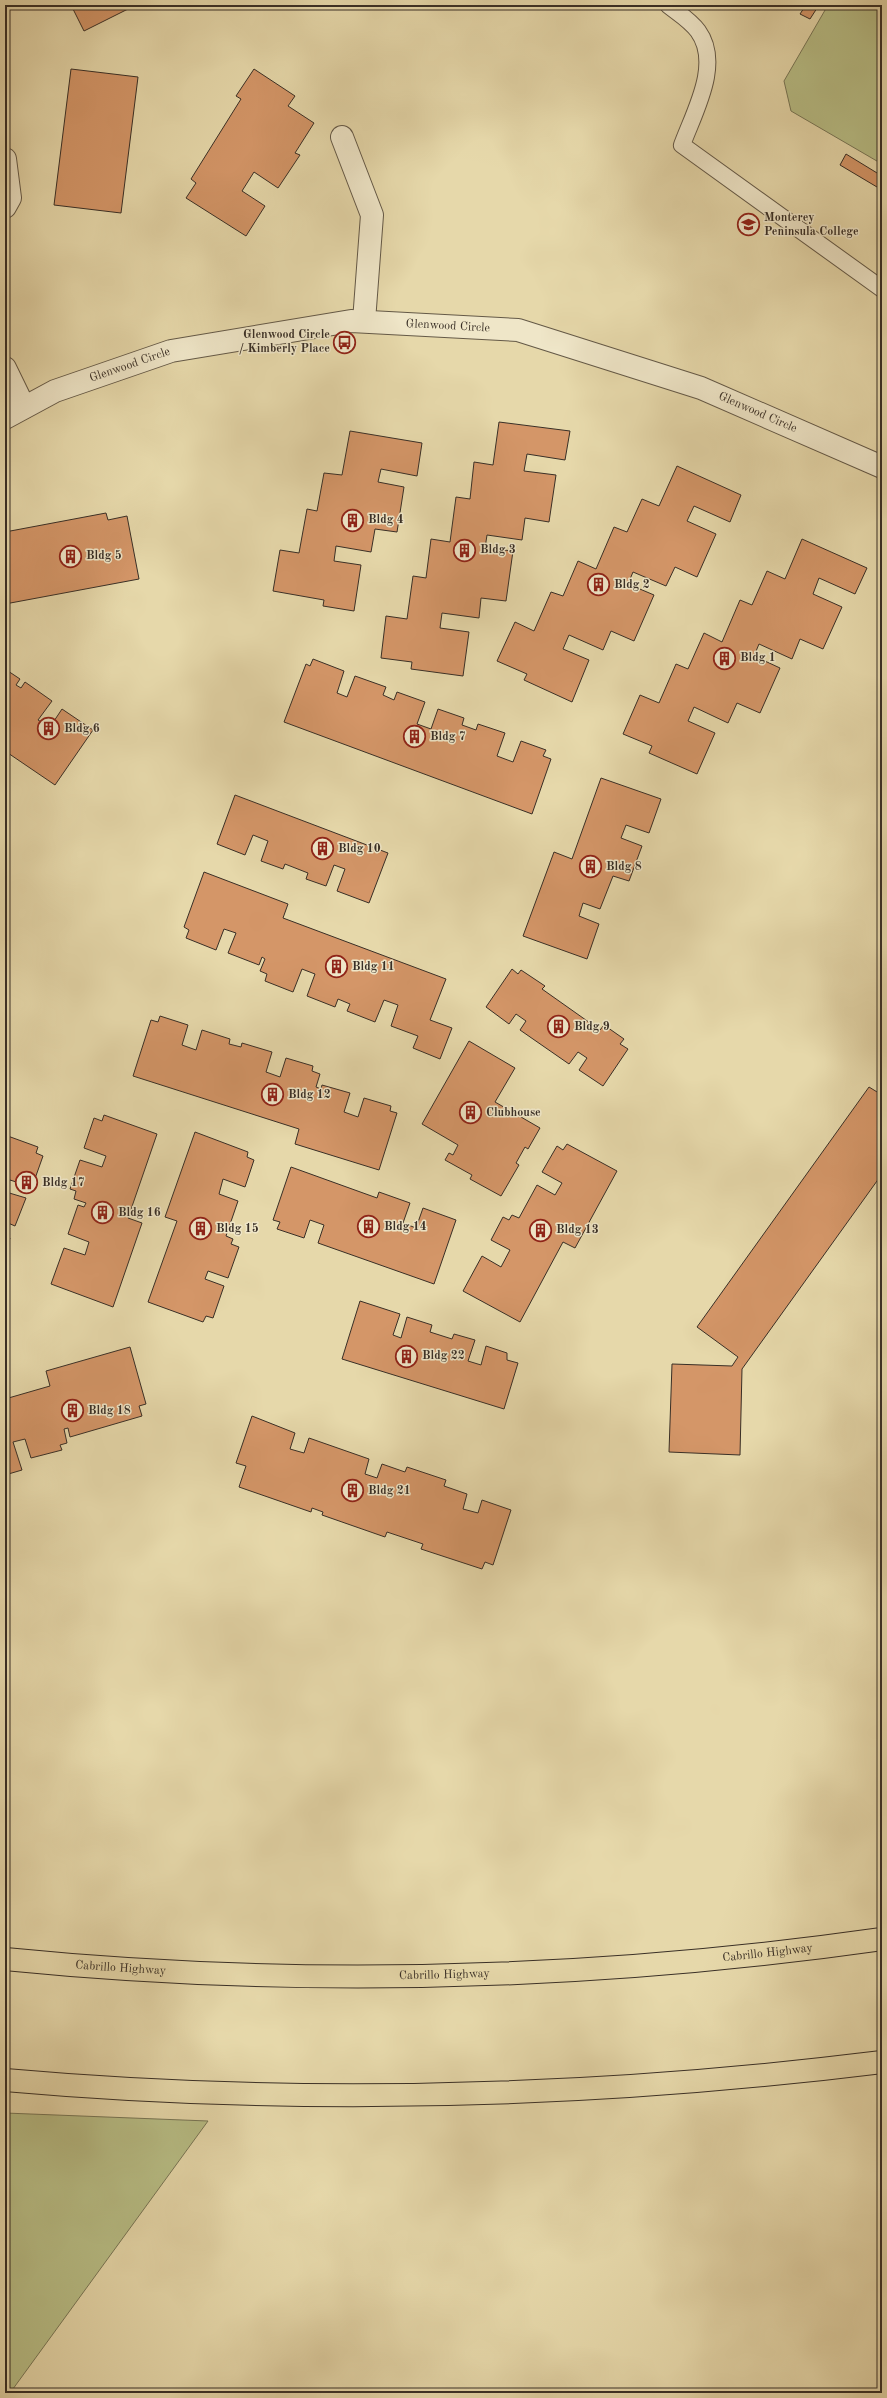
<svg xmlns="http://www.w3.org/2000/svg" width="887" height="2398" font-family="'Old Standard TT',serif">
<rect width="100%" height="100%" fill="#e6d8aa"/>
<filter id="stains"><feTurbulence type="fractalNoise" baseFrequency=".005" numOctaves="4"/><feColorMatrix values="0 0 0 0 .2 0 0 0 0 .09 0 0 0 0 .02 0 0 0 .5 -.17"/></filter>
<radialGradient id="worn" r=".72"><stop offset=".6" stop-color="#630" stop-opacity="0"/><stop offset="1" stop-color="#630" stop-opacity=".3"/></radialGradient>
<!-- green -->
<path fill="#b8be86" stroke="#787656" d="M828,5H882V164L791,111L784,81Z
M5,2113L208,2121L10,2393H5Z"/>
<!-- building -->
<path fill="#d49668" stroke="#392f26" d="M71,5H136L84,31Z
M806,5H819L810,19L800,14Z
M71,69L138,77L121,213L54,205Z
M254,69L295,96L288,106L314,123L295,153L300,155L278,188L254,172L242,191L265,206L246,236L186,198L196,183L191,179L241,99L236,96Z
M846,154L882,176V190L840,165Z
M499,422L570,431L565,460L527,454L524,471L556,475L549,522L525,518L522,540L487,535L485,548L513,551L506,601L481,598L479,618L442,613L440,628L469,632L463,676L411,669L412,662L381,658L386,616L407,619L413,576L426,578L431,539L450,542L456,497L470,499L474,462L493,465Z
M350,431L422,443L417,476L381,469L378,482L404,487L397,532L375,529L371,552L336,546L334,561L361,565L354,611L323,606L324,600L273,591L280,550L299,553L307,509L317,511L324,473L342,475Z
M677,466L741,495L730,522L694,506L687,521L716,534L697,577L675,567L666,586L633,572L628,584L654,595L634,641L611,631L603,650L569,635L563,649L589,660L572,702L524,680L527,674L497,661L515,622L534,631L551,592L563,596L578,561L596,569L614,527L627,532L642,499L659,506Z
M106,513L108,520L127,516L139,579L5,604V532Z
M802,539L867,568L855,594L819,578L813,594L842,607L823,649L800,639L792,659L759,644L754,656L780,668L760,713L737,703L728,723L694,707L688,721L715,733L697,774L649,753L652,746L623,734L640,695L659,703L676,664L688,669L704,633L722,642L740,600L752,605L767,571L785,579Z
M313,659L344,671L337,693L347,697L355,676L386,687L383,695L394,700L397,692L425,702L417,724L431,729L438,709L464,718L462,725L476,730L478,724L505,733L497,756L513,762L521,741L546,750L543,756L551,759L532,814L284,722L306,664L310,666Z
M5,669L20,679L16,685L21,688L25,682L52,701L38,720L50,727L62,709L93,730L55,785L5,751Z
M601,778L661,799L649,833L626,825L621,838L642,846L629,881L613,876L600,909L583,903L579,916L599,924L587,959L523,936L554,852L572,859Z
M235,795L388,853L369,903L337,891L345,869L334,865L326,886L306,879L308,873L285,864L283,869L261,861L268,841L253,835L245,855L217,844Z
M204,872L288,904L283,918L446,979L430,1020L452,1028L440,1059L413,1048L418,1036L391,1026L398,1005L384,1000L375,1022L347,1011L350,1004L338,999L335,1007L307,996L315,974L302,969L293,992L265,981L267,974L260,971L265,959L262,957L259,965L228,953L236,933L224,929L216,950L186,938L189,930L184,927Z
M512,969L518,974L521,970L545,986L542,989L600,1030L604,1025L624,1039L620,1044L628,1049L603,1086L579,1070L587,1058L578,1052L569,1064L520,1030L526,1021L516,1014L509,1024L486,1007Z
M160,1016L188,1025L182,1045L196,1050L202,1030L230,1039L229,1044L241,1047L242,1043L272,1052L266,1072L280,1077L286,1058L313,1066L312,1071L320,1074L316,1087L321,1089L322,1085L350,1093L344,1112L358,1117L364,1098L391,1106L390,1111L397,1113L379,1170L295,1144L299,1129L133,1076L151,1020L158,1022Z
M469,1041L515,1068L495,1102L540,1128L528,1149L525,1147L516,1163L519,1165L501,1196L470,1179L472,1175L445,1160L449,1153L453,1155L458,1145L422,1124Z
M869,1087L882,1095V1174L742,1369L740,1455L669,1452L672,1364L732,1366L738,1357L697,1327Z
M104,1115L157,1134L128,1218L142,1223L113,1307L51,1284L64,1248L85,1255L89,1242L68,1234L78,1205L84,1207L86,1203L74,1199L76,1191L70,1189L80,1160L102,1167L106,1156L84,1148L94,1118L102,1121Z
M195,1132L248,1152L247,1157L254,1160L245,1187L223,1179L219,1194L238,1201L226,1236L233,1239L231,1244L239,1247L228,1278L208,1271L205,1279L224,1286L213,1318L206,1316L203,1322L148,1302L177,1221L165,1217Z
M5,1135L38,1147L36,1153L43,1156L32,1187L10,1180L6,1192L26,1198L15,1226L8,1223L5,1233Z
M567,1144L617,1171L575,1248L563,1242L520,1322L463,1291L482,1256L501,1267L510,1250L491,1240L503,1217L509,1220L512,1215L519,1218L537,1185L555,1195L562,1183L542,1172L557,1146L563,1150Z
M291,1167L377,1198L379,1192L410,1203L403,1223L416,1228L423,1208L456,1220L434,1284L318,1243L324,1225L310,1220L304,1238L277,1229L280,1222L273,1220Z
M5,1236L10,1238L5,1254Z
M360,1301L400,1314L393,1335L401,1338L407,1317L432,1325L430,1332L452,1339L454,1334L475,1340L468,1361L481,1365L486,1346L507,1353V1360L518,1363L504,1409L342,1359Z
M130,1347L146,1404L139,1406L142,1416L70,1437L68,1428L64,1429L67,1443L60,1445L62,1450L31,1458L25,1439L13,1442L22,1470L5,1475V1399L50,1386L46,1371Z
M252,1416L295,1433L290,1449L304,1453L309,1438L369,1459L365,1474L377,1478L382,1464L405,1472L407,1467L446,1480L444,1486L467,1494L463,1509L478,1513L482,1500L511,1510L493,1565L485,1562L482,1569L421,1549L423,1544L387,1532L385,1537L322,1515L323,1512L312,1508L311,1512L239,1487L246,1466L236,1463Z
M5,1554L8,1555L5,1605Z"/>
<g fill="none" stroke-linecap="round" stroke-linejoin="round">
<defs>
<path id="lane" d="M668,5C678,13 690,20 698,31C722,64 694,112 682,145L882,289"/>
<g id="street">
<path d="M342,137L372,215L364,321"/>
<path d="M5,159L10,198L5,207"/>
<path d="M5,368L24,407"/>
<path id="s1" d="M5,418L55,391L171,351L351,321L518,330L701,388L882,467"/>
</g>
<g id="highway">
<path id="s2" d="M5,1959C296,1988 593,1980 882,1939"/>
<path d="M5,2080C298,2106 591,2098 882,2062"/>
</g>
</defs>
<!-- lane casing -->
<use href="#lane" stroke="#645947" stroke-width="18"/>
<!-- street casing -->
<use href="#street" stroke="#645947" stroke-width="24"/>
<!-- highway casing -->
<use href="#highway" stroke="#392f26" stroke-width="24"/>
<!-- lane -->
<use href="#lane" stroke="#efe6c8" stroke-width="16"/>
<!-- street -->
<use href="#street" stroke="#efe6c8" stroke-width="22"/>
<!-- highway -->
<use href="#highway" stroke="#e6d8aa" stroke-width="22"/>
</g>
<!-- icons -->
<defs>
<symbol id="university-ring" viewBox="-11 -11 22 22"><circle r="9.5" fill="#efe6c8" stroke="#8f2418" stroke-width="1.5"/><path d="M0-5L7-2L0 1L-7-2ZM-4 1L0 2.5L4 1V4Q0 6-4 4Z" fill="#8f2418"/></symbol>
<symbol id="bus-ring" viewBox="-11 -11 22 22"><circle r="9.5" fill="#efe6c8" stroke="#8f2418" stroke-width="1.5"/><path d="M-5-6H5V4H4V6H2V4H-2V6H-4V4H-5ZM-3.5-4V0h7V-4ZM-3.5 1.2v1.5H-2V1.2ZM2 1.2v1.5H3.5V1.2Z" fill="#8f2418"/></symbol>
<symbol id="building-ring" viewBox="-11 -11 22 22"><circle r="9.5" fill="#efe6c8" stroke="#8f2418" stroke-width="1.5"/><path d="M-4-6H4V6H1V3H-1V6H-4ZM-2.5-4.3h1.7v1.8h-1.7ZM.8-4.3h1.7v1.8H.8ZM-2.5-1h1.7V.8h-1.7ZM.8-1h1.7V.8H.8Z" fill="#8f2418"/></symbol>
</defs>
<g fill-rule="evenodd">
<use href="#university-ring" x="736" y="212" width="25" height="25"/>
<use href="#bus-ring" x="332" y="330" width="25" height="25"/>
<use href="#building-ring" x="340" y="508" width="25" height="25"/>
<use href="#building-ring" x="452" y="538" width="25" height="25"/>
<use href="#building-ring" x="58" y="544" width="25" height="25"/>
<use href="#building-ring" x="586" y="572" width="25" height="25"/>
<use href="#building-ring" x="712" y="646" width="25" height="25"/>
<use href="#building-ring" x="36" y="716" width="25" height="25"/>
<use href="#building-ring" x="402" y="724" width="25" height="25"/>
<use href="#building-ring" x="310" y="836" width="25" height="25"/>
<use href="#building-ring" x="578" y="854" width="25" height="25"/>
<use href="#building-ring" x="324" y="954" width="25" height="25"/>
<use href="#building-ring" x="546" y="1014" width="25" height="25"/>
<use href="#building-ring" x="260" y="1082" width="25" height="25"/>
<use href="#building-ring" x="458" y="1100" width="25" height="25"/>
<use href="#building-ring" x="14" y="1170" width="25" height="25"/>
<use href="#building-ring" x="90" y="1200" width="25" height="25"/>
<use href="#building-ring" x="356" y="1214" width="25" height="25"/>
<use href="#building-ring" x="188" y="1216" width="25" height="25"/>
<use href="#building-ring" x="528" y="1218" width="25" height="25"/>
<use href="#building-ring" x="394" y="1344" width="25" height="25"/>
<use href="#building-ring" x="60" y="1398" width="25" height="25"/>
<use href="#building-ring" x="340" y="1478" width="25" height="25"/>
</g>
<g text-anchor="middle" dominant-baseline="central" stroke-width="3" stroke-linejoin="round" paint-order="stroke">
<!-- poi labels -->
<g font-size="12" font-weight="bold" fill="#392f26" stroke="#efe6c8" text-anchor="start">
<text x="764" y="218">Monterey<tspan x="764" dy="14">Peninsula College</tspan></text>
<text x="330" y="335" text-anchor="end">Glenwood Circle<tspan x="330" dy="14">/ Kimberly Place</tspan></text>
<text x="368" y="520">Bldg 4</text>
<text x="480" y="550">Bldg 3</text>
<text x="86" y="556">Bldg 5</text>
<text x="614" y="585">Bldg 2</text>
<text x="740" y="658">Bldg 1</text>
<text x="64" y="729">Bldg 6</text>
<text x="430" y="737">Bldg 7</text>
<text x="338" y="849">Bldg 10</text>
<text x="606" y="867">Bldg 8</text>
<text x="352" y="967">Bldg 11</text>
<text x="574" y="1027">Bldg 9</text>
<text x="288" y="1095">Bldg 12</text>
<text x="486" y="1113">Clubhouse</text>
<text x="42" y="1183">Bldg 17</text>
<text x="118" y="1213">Bldg 16</text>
<text x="384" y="1227">Bldg 14</text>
<text x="216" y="1229">Bldg 15</text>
<text x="556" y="1230">Bldg 13</text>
<text x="422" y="1356">Bldg 22</text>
<text x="88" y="1411">Bldg 18</text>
<text x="368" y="1491">Bldg 21</text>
</g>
<!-- street labels -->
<g font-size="12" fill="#392f26" stroke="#efe6c8">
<text stroke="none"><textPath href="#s1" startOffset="459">Glenwood Circle</textPath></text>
<text stroke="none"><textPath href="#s1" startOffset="136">Glenwood Circle</textPath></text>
<text stroke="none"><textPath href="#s1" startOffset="783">Glenwood Circle</textPath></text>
<text stroke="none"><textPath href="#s2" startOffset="764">Cabrillo Highway</textPath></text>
<text stroke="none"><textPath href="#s2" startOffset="116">Cabrillo Highway</textPath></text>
<text stroke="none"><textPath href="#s2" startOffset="440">Cabrillo Highway</textPath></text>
</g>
</g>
<!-- margin -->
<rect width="887" height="2398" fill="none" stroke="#e6d8aa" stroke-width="20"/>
<rect x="6" y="6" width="875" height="2386" fill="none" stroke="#392f26" stroke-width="2"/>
<rect x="10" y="10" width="867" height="2378" fill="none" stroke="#392f26"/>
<rect width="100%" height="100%" filter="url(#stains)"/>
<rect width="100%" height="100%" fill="url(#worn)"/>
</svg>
